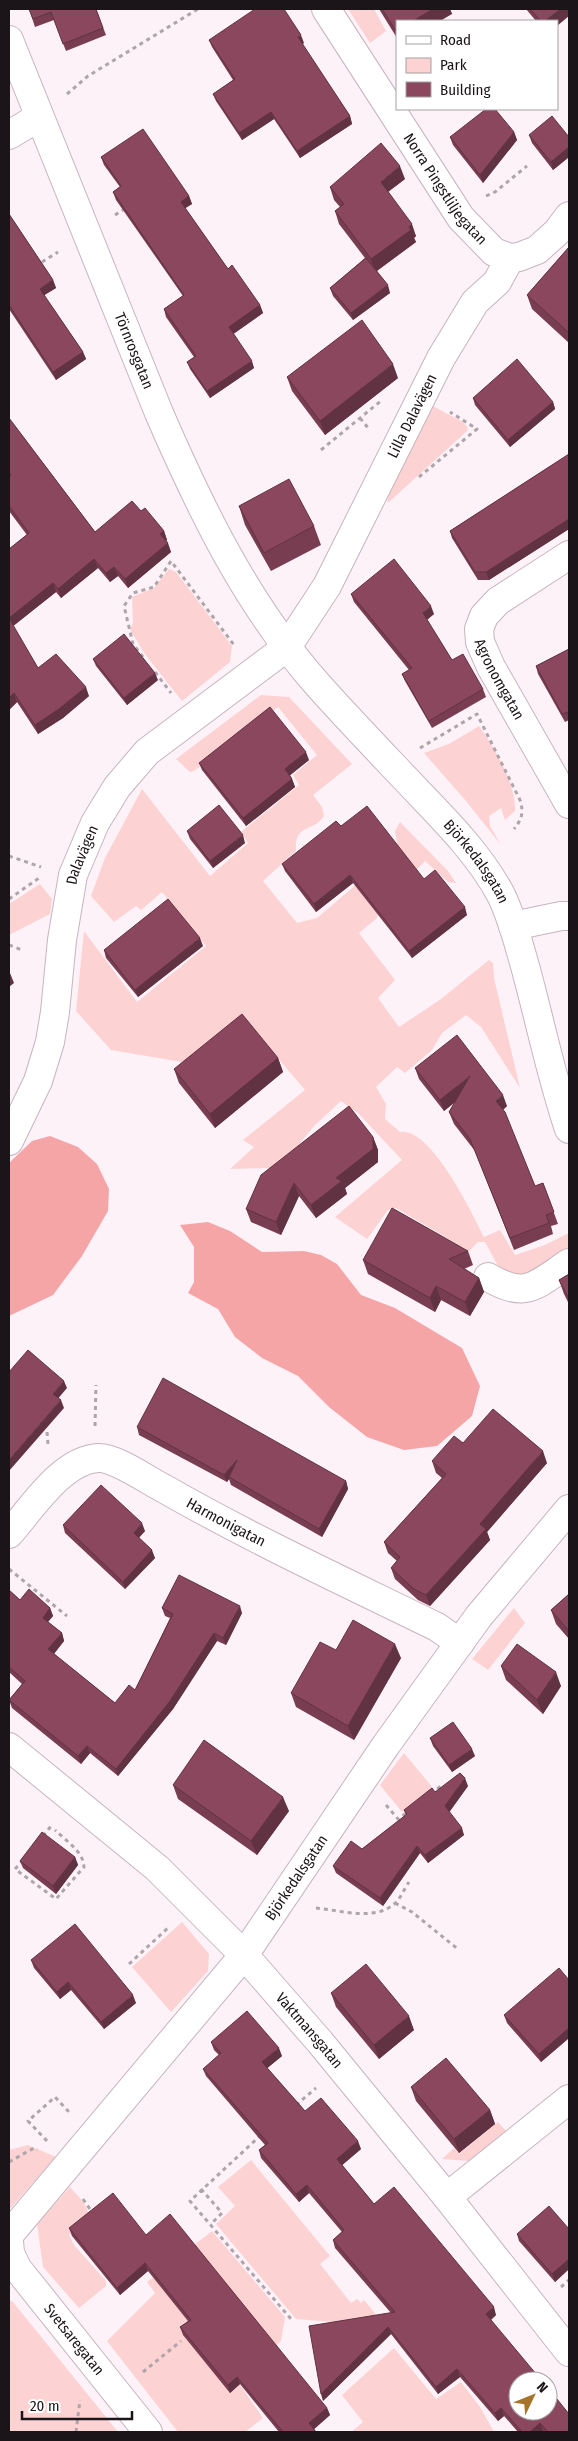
<svg xmlns="http://www.w3.org/2000/svg" width="578" height="2441" font-family="'Fira Sans Condensed',sans-serif">
<rect width="100%" height="100%" fill="#fef2f9"/>
<!-- green -->
<path fill="#fdd2d2" d="M348,9H374L386,31L370,43Z
M429,404L463,422L468,428L467,431L389,502H387L395,474Z
M169,569L176,572L232,646L230,662L182,701L144,653L130,629L133,623L132,597L154,588Z
M261,695L289,697L352,764L313,795L322,807L324,816C313,833 294,823 296,851L263,881L297,923L317,918L398,849L395,831L400,822L448,871L456,883L448,882L425,861L379,909L377,918L359,933L395,980L378,998L399,1027L441,999L489,960L493,963L494,978L520,1088L481,1027L466,1015L442,1033L432,1050L405,1073L397,1067L376,1087L386,1104L385,1119L400,1132C431,1127 472,1213 484,1237L500,1230L515,1255L545,1245L569,1233V1251L532,1276L503,1275L485,1242H478L469,1251L396,1208L388,1210L367,1239L335,1217L402,1160L358,1113L341,1101L315,1125L296,1148L270,1168L230,1169L254,1147L243,1140L305,1090L243,1017L188,1063L111,1050L76,1011L84,931L137,1002L206,946L162,892L141,910L136,906L114,922L91,896L105,858L142,789L210,876L248,843L241,832L299,785L293,775L317,755L278,707L194,771L190,772L176,759Z
M479,726C495,749 516,783 515,811L505,820L501,808L489,816L490,826L501,845L466,801L424,753L449,744Z
M40,884L52,899L50,914L9,935V904Z
M514,1608L525,1623L488,1670L472,1659Z
M404,1753L433,1788L402,1812L380,1785Z
M182,1922L209,1954L208,1971L171,2012L132,1967Z
M498,2122L507,2132L469,2161L442,2159L454,2148L459,2154Z
M28,2145L56,2157L9,2210V2150Z
M251,2160L330,2256L320,2264L351,2303L357,2299L361,2303L364,2300L378,2317L347,2323L296,2319L216,2224L235,2206L218,2187Z
M70,2187C78,2197 90,2205 88,2219L69,2235L74,2245L106,2281V2286L79,2308L43,2267L37,2224Z
M212,2231L285,2317L281,2341L238,2382L263,2418L245,2432H178L107,2341L155,2293L147,2282Z
M9,2300L13,2302L118,2432H9Z
M394,2348L436,2399L461,2382L480,2407L494,2432H351L363,2422L342,2395Z"/>
<!-- forest -->
<path fill="#f6a5a7" d="M50,1136L78,1147L97,1164L109,1189L108,1211L82,1256L53,1295L9,1316V1163L32,1141Z
M208,1222L230,1231L262,1252L304,1251L321,1255L337,1264L361,1295L395,1308L462,1348L480,1386L472,1416L437,1446L404,1450L367,1437L329,1407L298,1376L262,1358L235,1337L218,1309L188,1293L194,1282V1247L180,1225Z"/>
<g fill="none" stroke-linecap="round" stroke-linejoin="round">
<defs>
<g id="minor">
<path id="s1" d="M326,9L461,218L494,252L510,258L519,257L537,250L557,232L569,216"/>
<path id="s2" d="M9,40L159,413C201,510 247,605 318,685C351,722 385,757 419,793C448,823 481,857 501,895C512,917 518,942 525,966C540,1021 551,1076 569,1129"/>
<path d="M9,135L39,117"/>
<path id="s3" d="M569,555L498,601L484,616L479,629L480,642L491,667L569,804"/>
<path d="M513,926L561,916H569"/>
<path id="s4" d="M9,1141L38,1081L50,1042L55,1012L62,940L73,875L95,823L117,787L147,752L287,647L327,586L441,358L475,302L497,282L510,258"/>
<path d="M488,1277C526,1300 536,1285 569,1263"/>
<path id="s5" d="M9,1534C32,1508 62,1460 98,1458C115,1457 147,1480 163,1488C252,1539 345,1582 437,1627L460,1643"/>
<path id="s6" d="M9,1747L157,1868L244,1955L320,2042L447,2197L569,2352"/>
<path d="M447,2197L569,2099"/>
<path id="s7" d="M9,2235L244,1955L386,1745L479,1616L569,1509"/>
<path id="s8" d="M9,2241L10,2253L17,2268L148,2432"/>
</g>
</defs>
<!-- minor casing -->
<use href="#minor" stroke="#c7b4bf" stroke-width="30"/>
<!-- path -->
<path stroke="#afa4aa" stroke-width="3" stroke-dasharray="4 4" stroke-linecap="butt" d="M67,94L88,76L198,9
M486,196L495,192L527,166
M115,215L123,210
M42,262L58,252
M360,418L369,429
M321,450L382,400
M419,477L477,429L450,412
M143,657L133,644L124,606L133,593L154,587L171,561L234,645
M155,672L171,693
M420,748L477,714L521,802C523,814 522,819 514,829
M9,856L41,867
M9,899L39,878
M9,945L22,950
M95,1426L96,1385
M47,1432L48,1444
M9,1569L67,1616
M431,1794L442,1785
M386,1805L398,1819L408,1812
M43,1836L52,1825
M23,1860L15,1869L56,1899L84,1867C84,1852 65,1840 55,1830
M395,1903L412,1912L459,1950
M316,1908C339,1910 373,1921 393,1905C400,1900 404,1889 409,1882
M129,1964L169,1927
M296,2105L316,2088
M261,2135L190,2201L291,2319
M47,2141L28,2121L55,2097L69,2112
M9,2162L34,2148L37,2150
M201,2189L222,2213L211,2224
M83,2199L92,2212
M561,2287L569,2280
M143,2372L181,2341
M76,2432L80,2400"/>
<!-- minor -->
<use href="#minor" stroke="#fff" stroke-width="28"/>
</g>
<!-- wall -->
<path fill="#783d51" d="M29,9H96L106,35L66,51L54,20L35,27Z
M379,9H450L452,14L397,21V38Z
M526,9H569L557,21H536Z
M209,40L304,43L302,44L350,116L352,124L300,158L274,119L242,140L216,101L213,94L233,80L212,47Z
M514,132L517,140L483,183L453,145L450,137Z
M529,135L569,137V157L553,170L532,143Z
M101,157L189,196L192,204L185,208L228,269L260,305L263,313L233,334L254,368L210,398L190,369L187,362L194,357L166,317L164,309L183,296L116,200L113,192L120,187L104,165Z
M405,179L388,192L416,236L414,238L416,242L377,271L390,293L353,320L333,296L330,288L365,258L339,224L335,211L340,207L334,200L330,187Z
M9,214L53,280L56,288L44,295L83,352L86,359L56,380L9,309Z
M569,247V343L532,309L527,295Z
M287,377L398,378L325,435L292,391Z
M473,398L553,402L555,409L510,447L475,405Z
M9,418L95,532L141,511L164,531L167,540L166,541L171,552L128,588L118,576L110,582L98,568L61,598L56,592L13,626L38,668L89,696L63,718L38,734L17,702L10,709L9,706V549L27,535L9,511Z
M569,454V529L489,580H478L452,538L450,531Z
M239,506L314,526L321,545L271,571L245,525Z
M351,594L434,614L427,620L452,660L483,689L486,697L432,728L405,681L402,674L409,670L354,602Z
M569,649V720L565,722L538,674L536,666Z
M93,659L158,680L127,705L96,666Z
M309,760L290,775L292,779L295,787L246,826L202,770L199,763Z
M341,826L424,879L467,915L412,958L353,883L316,912L285,871L282,864Z
M187,831L245,843L213,868L190,839Z
M203,946L138,997L106,958L104,950Z
M278,1058L283,1072L215,1128L179,1083L174,1069Z
M415,1068L507,1106L503,1110L535,1186L543,1183L558,1224L551,1226L553,1234L514,1250L475,1151L454,1124L449,1112L455,1102L444,1111L419,1079Z
M373,1137L378,1150V1162L345,1188L347,1194L316,1218L299,1196L281,1235L251,1222L246,1209Z
M468,1251L473,1265L464,1269L479,1278L484,1292L470,1316L441,1300L435,1312L368,1274L363,1260Z
M569,1274V1304L564,1294L559,1280Z
M137,1427L346,1481L348,1489L322,1537L231,1485L229,1479L227,1482L139,1435Z
M463,1443L547,1463L487,1532L490,1540L430,1606L418,1600L395,1579L391,1568L397,1561L388,1553L384,1542L442,1478L436,1473L432,1461Z
M63,1525L145,1531L139,1538L155,1558L125,1589L65,1533Z
M9,1590L20,1600L50,1608L53,1616L48,1622L62,1633L64,1641L54,1654L115,1703L135,1690L170,1618L165,1616L162,1608L242,1613L226,1645L217,1641L173,1709L118,1776L90,1753L81,1764L12,1708L9,1700L22,1684L9,1672Z
M569,1594V1639L556,1624L551,1610Z
M336,1650L401,1658L354,1740L296,1707L291,1693Z
M501,1666L561,1686L543,1714L506,1680Z
M430,1738L475,1756L452,1772L433,1746Z
M173,1785L289,1811L257,1855L178,1799Z
M468,1786L449,1812L464,1835L428,1863L420,1853L383,1906L336,1873L333,1866L362,1849L406,1815L404,1810L435,1792Z
M75,1857L78,1865L56,1894L23,1868L20,1861Z
M31,1960L136,2003L104,2029L71,1990L60,1999L34,1968Z
M569,1980V2038L541,2062L507,2023L504,2015Z
M331,1993L414,2030L379,2059L336,2007Z
M211,2042L282,2056L267,2068L305,2111L361,2149L342,2165L374,2204L496,2315L491,2320L569,2432H544L543,2431L542,2432H518L504,2416L498,2421L460,2377L438,2394L391,2334L323,2401L391,2313L335,2248L333,2240L342,2232L309,2193L299,2202L261,2158L259,2150L265,2145L206,2076L203,2069L219,2055L214,2050Z
M411,2087L490,2110L495,2124L459,2153L416,2101Z
M69,2228L146,2235L327,2408L330,2415L314,2429L316,2432H279L240,2384L230,2393L183,2335L180,2327L188,2321L148,2271L120,2295L72,2236Z
M569,2229V2269L555,2282L519,2241L517,2234Z"/>
<!-- shaded-wall -->
<path fill="#613242" d="M433,9H450L452,14L440,21H413Z
M561,9H569V16L557,26V21H545Z
M301,35L304,43L301,45L298,37Z
M271,112L274,119L242,140L239,133Z
M350,116L352,124L300,158L297,151Z
M514,132L517,140L483,183L480,175Z
M569,147V157L553,170L551,162Z
M400,166L405,179L385,194L381,182Z
M189,196L192,204L184,209L181,202Z
M412,224L416,236L414,238L416,242L375,272L371,259Z
M53,280L56,288L43,296L40,289Z
M388,285L390,293L353,320L351,313Z
M260,305L263,313L232,335L229,327Z
M83,352L86,359L56,380L53,372Z
M252,361L254,368L210,398L207,391Z
M393,364L398,378L325,435L320,421Z
M553,402L555,409L510,447L508,440Z
M569,519V529L489,580L486,572Z
M164,531L167,540L163,543L160,534Z
M168,543L171,552L128,588L125,579Z
M94,559L98,568L61,598L58,589Z
M114,567L118,576L110,582L106,573Z
M53,583L56,592L12,627L9,618Z
M431,606L434,614L425,621L423,613Z
M155,673L158,680L127,705L124,698Z
M86,687L89,696L63,718L38,734L35,725Z
M14,693L17,702L10,709L9,704V698Z
M306,752L309,760L288,777L285,769Z
M292,779L295,787L246,826L243,818Z
M243,835L245,843L213,868L210,861Z
M350,875L353,883L316,912L314,904Z
M465,907L467,915L412,958L409,951Z
M200,938L203,946L138,997L135,990Z
M9,973H10L14,983L9,987Z
M278,1058L283,1072L215,1128L210,1114Z
M470,1076L474,1087L444,1111L440,1100Z
M503,1095L507,1106L500,1112L496,1101Z
M373,1137L378,1150V1162L345,1188L347,1194L316,1218L311,1205Z
M294,1183L299,1196L281,1235L276,1222Z
M479,1278L484,1292L470,1316L465,1302Z
M436,1286L441,1300L435,1312L430,1298Z
M64,1381L67,1388L56,1401L53,1394Z
M61,1400L64,1408L9,1471V1460Z
M543,1451L547,1463L487,1532L490,1540L430,1606L426,1595L480,1524Z
M237,1460L229,1477V1479L227,1482L224,1475Z
M346,1481L348,1489L322,1537L319,1529Z
M142,1523L145,1531L136,1540L134,1533Z
M152,1550L155,1558L125,1589L123,1582Z
M240,1606L242,1613L226,1645L223,1638Z
M50,1608L53,1616L45,1625L43,1618Z
M62,1633L64,1641L51,1657L48,1649Z
M214,1633L217,1641L173,1709L118,1776L116,1769Z
M395,1644L401,1658L354,1740L348,1726Z
M556,1672L561,1686L543,1714L537,1700Z
M87,1746L90,1753L81,1764L78,1756Z
M472,1749L475,1756L452,1772L449,1765Z
M465,1778L468,1786L448,1814L445,1806Z
M283,1797L289,1811L257,1855L251,1841Z
M462,1828L464,1835L428,1863L425,1855Z
M417,1846L420,1853L383,1906L380,1898Z
M75,1857L78,1865L56,1894L53,1886Z
M68,1982L71,1990L60,1999L57,1992Z
M133,1995L136,2003L104,2029L101,2022Z
M409,2016L414,2030L379,2059L374,2045Z
M569,2028V2038L541,2062L539,2054Z
M279,2048L282,2056L265,2070L262,2062Z
M490,2110L495,2124L459,2153L454,2139Z
M358,2141L361,2149L340,2167L337,2159Z
M307,2185L309,2193L299,2202L296,2194Z
M569,2259V2269L555,2282L552,2274Z
M145,2263L148,2271L120,2295L117,2288Z
M494,2307L496,2315L489,2321L486,2314Z
M388,2327L391,2334L323,2401L321,2394Z
M457,2369L460,2377L438,2394L436,2387Z
M237,2377L240,2384L230,2393L228,2385Z
M327,2408L330,2415L312,2431L309,2423Z
M501,2408L504,2416L498,2421L495,2413Z
M540,2423L543,2431L542,2432H530Z"/>
<!-- building -->
<path fill="#8b475e" stroke="#613242" d="M29,9H96L103,28L63,44L51,12L33,19Z
M255,9H284L301,35L298,37L350,116L297,151L271,112L239,133L213,94L235,79L209,40Z
M382,9H433L413,21H397L396,31Z
M530,9H561L545,21H541Z
M486,109H495L514,132L480,175L450,137Z
M552,116L569,137V147L551,162L529,135Z
M143,129L189,196L181,202L228,269L232,265L260,305L229,327L252,361L207,391L187,362L196,356L164,309L184,295L113,192L121,186L101,157Z
M381,143L400,166L381,182L412,224L409,227L411,230L371,259L335,211L344,204L330,187Z
M9,214L53,280L40,289L83,352L53,372L9,305Z
M569,247V331L568,332L527,295Z
M366,258L388,285L351,313L330,288Z
M362,320L393,364L320,421L287,377Z
M517,359L553,402L508,440L473,398Z
M9,418L95,532L132,501L141,511L145,508L164,531L160,534L168,543L125,579L114,567L106,573L94,559L58,589L53,583L9,618L38,668L56,654L86,687L59,709L35,725L14,693L9,698V549L29,533L9,506V476L11,475L9,472Z
M569,454V519L486,572H475L450,531Z
M289,479L314,526L264,553L239,506Z
M394,559L431,606L423,613L452,660L463,654L483,689L429,721L402,674L412,668L351,594Z
M124,634L155,673L124,698L93,659Z
M569,649V716L567,712L562,714L536,666Z
M270,707L306,752L285,769L292,779L243,818L199,763Z
M219,805L243,835L210,861L187,831Z
M367,806L424,879L435,870L465,907L409,951L350,875L314,904L282,864L336,821L341,826Z
M168,899L200,938L135,990L104,950Z
M242,1014L278,1058L210,1114L174,1069Z
M457,1035L503,1095L496,1101L505,1112L535,1186L543,1183L554,1212L546,1215L549,1223L510,1238L470,1139L449,1112L470,1076L440,1100L415,1068Z
M349,1106L373,1137V1149L336,1178L342,1181L311,1205L294,1183L276,1222L246,1209L261,1175Z
M392,1208L468,1251L449,1259L479,1278L465,1302L436,1286L430,1298L363,1260Z
M569,1274V1299L559,1280Z
M28,1350L64,1381L53,1394L61,1400L9,1460V1372Z
M163,1378L346,1481L319,1529L229,1477L237,1460L224,1475L137,1427Z
M493,1409L543,1451L480,1524L486,1529L426,1595L414,1589L391,1568L400,1557L384,1542L446,1474L432,1461L454,1436L463,1443Z
M101,1485L142,1523L134,1533L152,1550L123,1582L63,1525Z
M179,1575L240,1606L223,1638L214,1633L170,1701L116,1769L87,1746L78,1756L9,1700L25,1681L9,1667V1590L20,1600L29,1589L50,1608L43,1618L62,1633L48,1649L115,1703L129,1685L135,1690L173,1614L162,1608Z
M569,1594V1631L551,1610Z
M353,1620L395,1644L348,1726L291,1693L320,1642L336,1650Z
M517,1644L556,1672L537,1700L501,1666Z
M453,1722L472,1749L449,1765L430,1738Z
M204,1740L283,1797L251,1841L173,1785Z
M460,1773L465,1778L445,1806L462,1828L425,1855L417,1846L380,1898L333,1866L351,1841L362,1849L407,1814L404,1810L432,1788L435,1792Z
M42,1832L75,1857L53,1886L20,1861Z
M75,1924L133,1995L101,2022L68,1982L57,1992L31,1960Z
M366,1964L409,2016L374,2045L331,1993Z
M559,1968L569,1980V2028L539,2054L504,2015Z
M247,2011L279,2048L262,2062L305,2111L321,2098L358,2141L337,2159L374,2204L394,2187L494,2307L486,2314L542,2381H518V2411H548V2388L569,2414V2432H548L540,2423L530,2432H522L501,2408L495,2413L457,2369L436,2387L388,2327L321,2394L309,2326L395,2312L333,2240L344,2230L307,2185L296,2194L259,2150L268,2143L203,2069L221,2053L211,2042Z
M446,2058L490,2110L454,2139L411,2087Z
M113,2193L146,2235L170,2214L327,2408L309,2423L316,2432H283L237,2377L228,2385L180,2327L191,2320L145,2263L117,2288L69,2228Z
M549,2206L569,2229V2259L552,2274L517,2234Z"/>
<g text-anchor="middle" dominant-baseline="central" stroke-width="5" stroke-linejoin="round" paint-order="stroke">
<!-- street labels -->
<g font-size="15" fill="#1b1418" stroke="#fff">
<text stroke="none"><textPath href="#s1" startOffset="216">Norra Pingstliljegatan</textPath></text>
<text stroke="none"><textPath href="#s2" startOffset="335">Törnrosgatan</textPath></text>
<text stroke="none"><textPath href="#s4" startOffset="859">Lilla Dalavägen</textPath></text>
<text stroke="none"><textPath href="#s3" startOffset="174">Agronomgatan</textPath></text>
<text stroke="none"><textPath href="#s4" startOffset="298">Dalavägen</textPath></text>
<text stroke="none"><textPath href="#s2" startOffset="956">Björkedalsgatan</textPath></text>
<text stroke="none"><textPath href="#s5" startOffset="264">Harmonigatan</textPath></text>
<text stroke="none"><textPath href="#s7" startOffset="459">Björkedalsgatan</textPath></text>
<text stroke="none"><textPath href="#s6" startOffset="414">Vaktmansgatan</textPath></text>
<text stroke="none"><textPath href="#s8" startOffset="120">Svetsaregatan</textPath></text>
</g>
</g>
<!-- border -->
<rect width="578" height="2441" fill="none" stroke="#1b1418" stroke-width="20"/>
<!-- legend -->
<rect x="396" y="20" width="162" height="90" fill="#ffffff" stroke="#a4a1a3"/>
<rect x="406" y="36" width="25" height="8" fill="#ffffff" stroke="#a4a1a3"/>
<text x="440" y="45" font-size="15" fill="#1b1418">Road</text>
<rect x="406" y="58" width="25" height="15" fill="#fdd2d2" stroke="#a4a1a3"/>
<text x="440" y="70" font-size="15" fill="#1b1418">Park</text>
<rect x="406" y="82" width="25" height="15" fill="#8b475e" stroke="#a4a1a3"/>
<text x="440" y="95" font-size="15" fill="#1b1418">Building</text>
<!-- north arrow -->
<g transform="translate(533 2396) rotate(47)"><circle r="24" fill="#ffffff" stroke="#a4a1a3"/>
<path d="M0-4L9 19L0 12L-9 19Z" fill="#a7742c"/>
<text y="-8" font-size="14" font-weight="bold" text-anchor="middle" fill="#1b1418">N</text>
</g>
<!-- scale -->
<path d="M22 2411v8h110v-8" fill="none" stroke="#1b1418" stroke-width="2.5"/>
<text x="30" y="2411" font-size="15" fill="#1b1418" stroke="#ffffff" stroke-width="4" paint-order="stroke">20 m</text>
</svg>
